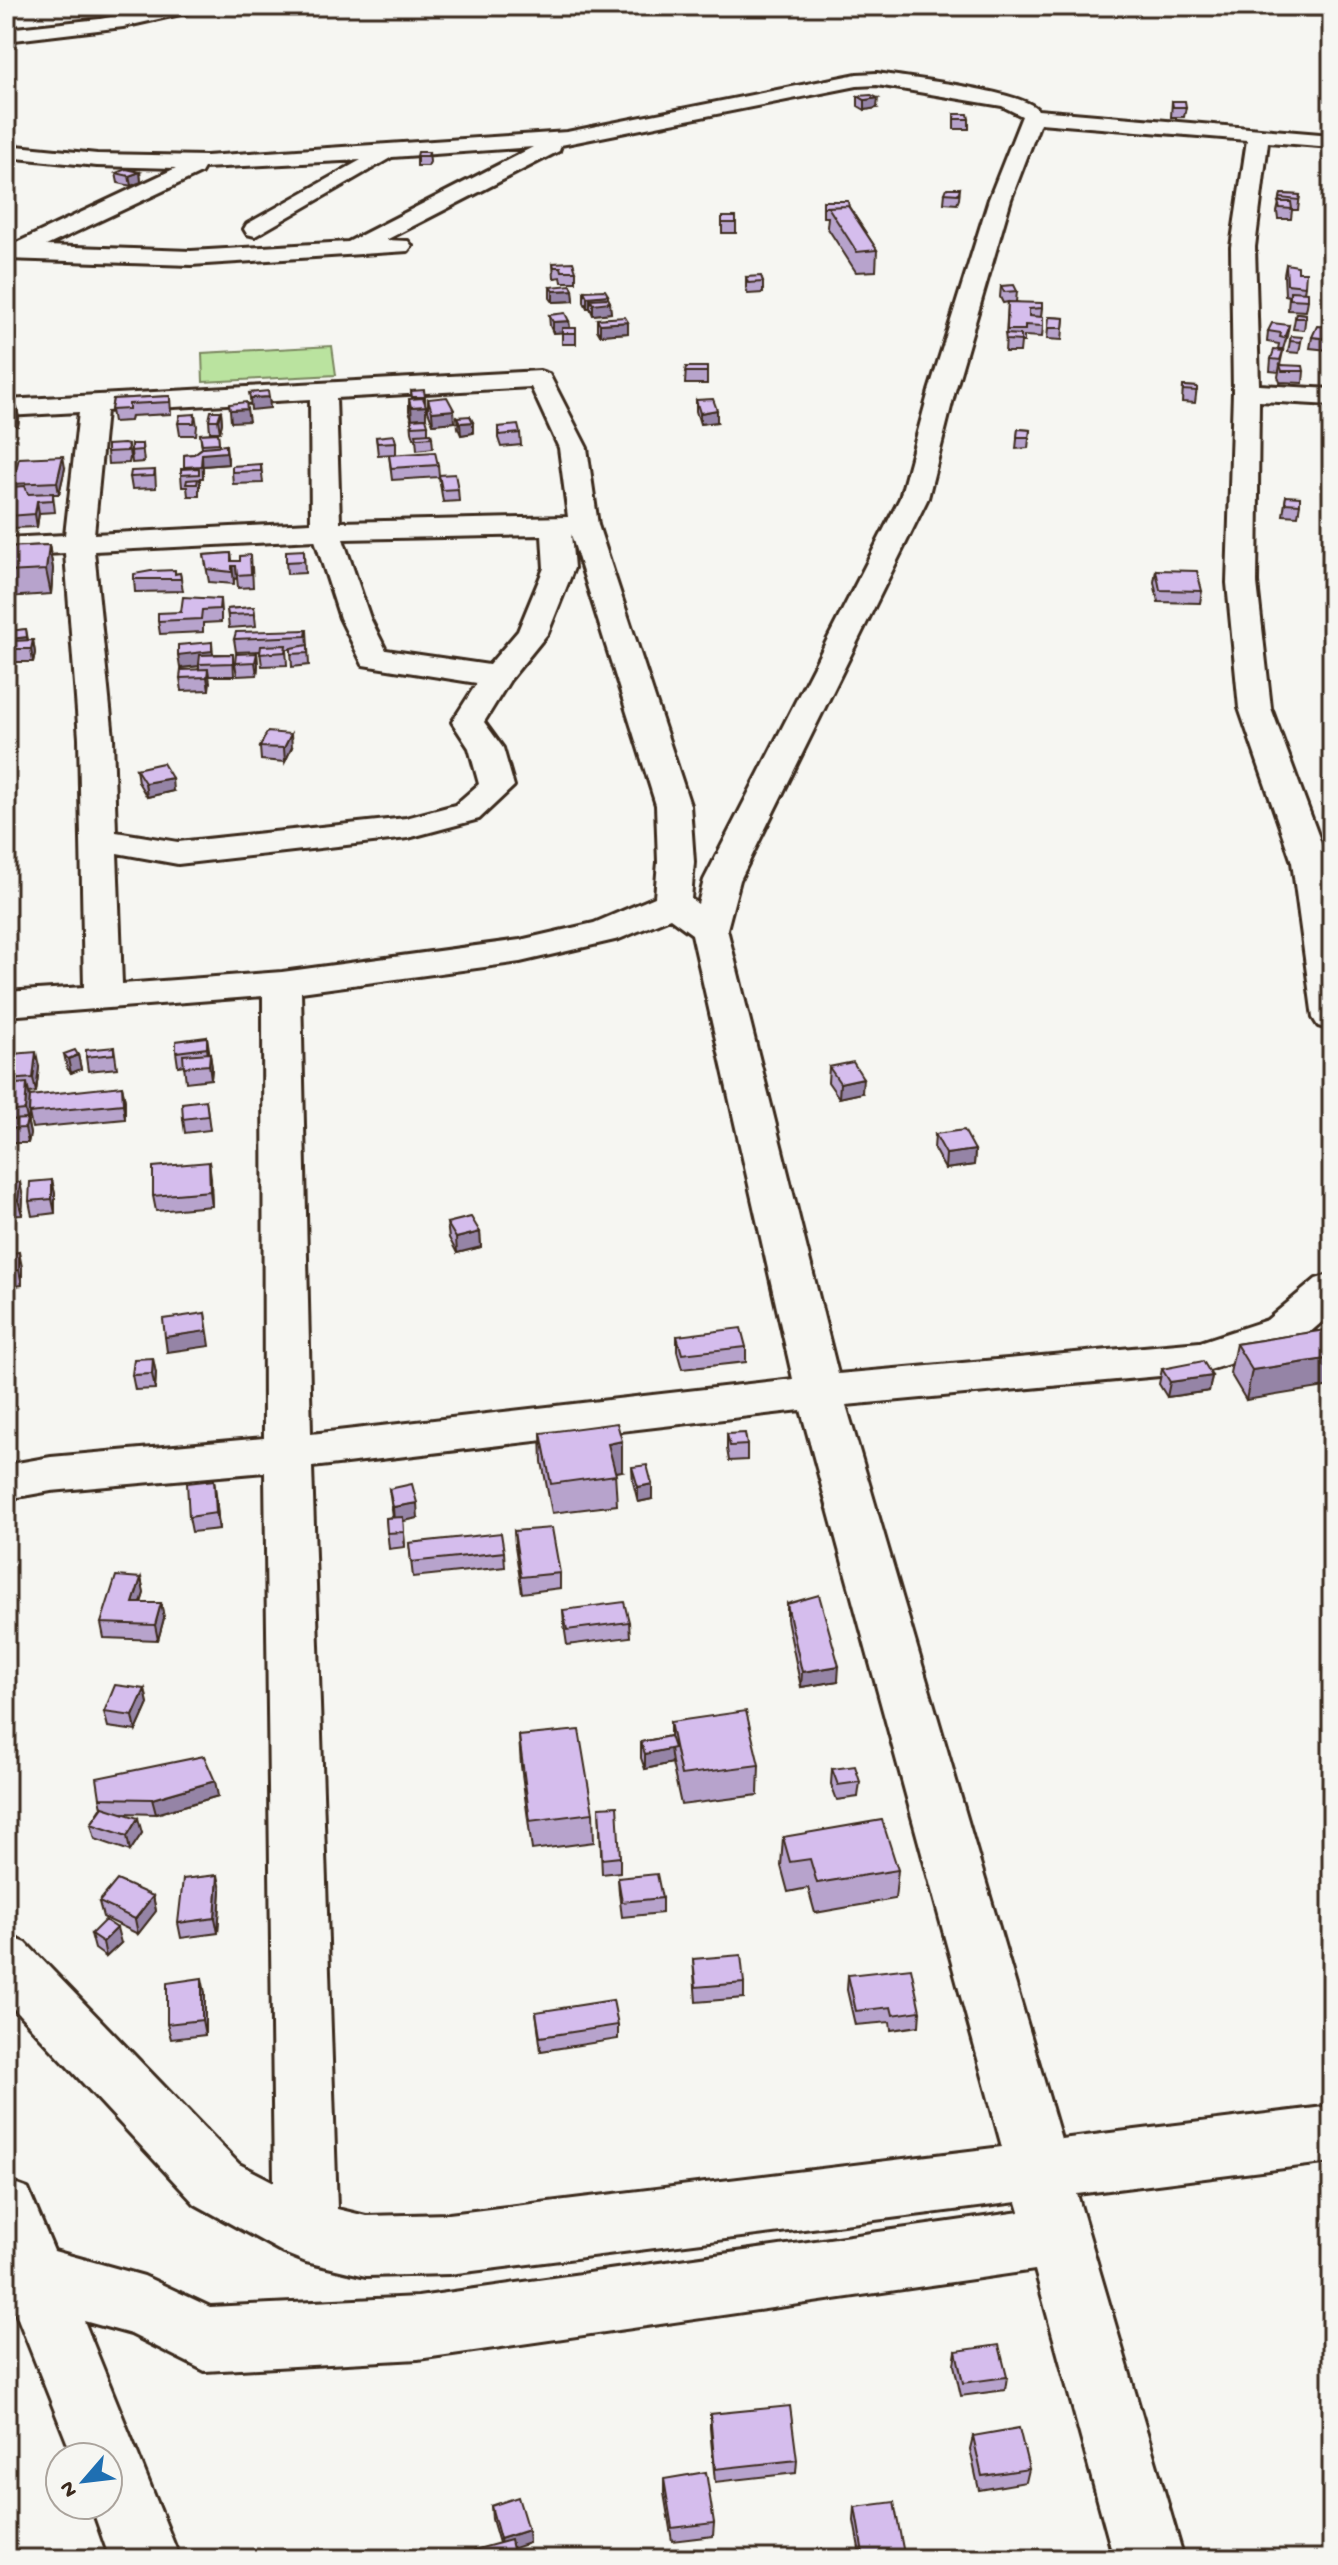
<svg xmlns="http://www.w3.org/2000/svg" width="1338" height="2565" font-family="'Gochi Hand',sans-serif">
<rect width="100%" height="100%" fill="#f6f6f2"/>
<filter id="ink" filterUnits="userSpaceOnUse"><feTurbulence type="fractalNoise" baseFrequency=".0125" numOctaves="2"/><feDisplacementMap in="SourceGraphic" scale="16" xChannelSelector="R" yChannelSelector="G"/><feConvolveMatrix kernelMatrix="1 2 1 2 8 2 1 2 1" color-interpolation-filters="sRGB"/></filter>
<g filter="url(#ink)">
<!-- green -->
<path fill="#bae39f" stroke="#7a865e" stroke-width="2" d="M332,346L336,375L203,382L202,353Z"/>
<g fill="none" stroke-linecap="round" stroke-linejoin="round">
<defs>
<path id="minor" d="M169,6H200L198,10L123,27L6,41V29L100,19Z
M1163,6H1332V14L1172,12Z
M877,73C907,78 1023,91 1038,110L1332,135V147L1268,142L1255,247L1259,385L1332,389V405L1259,401L1257,583L1271,708L1328,862L1332,890V1030L1318,1026L1313,1018L1292,862L1239,708L1227,583L1233,392L1231,247L1247,140L1040,123L1011,199L955,391L928,498L740,880L727,929L838,1374L1200,1342L1267,1320L1316,1279L1332,1274V1313L1299,1342L1203,1372L846,1405L1061,2139L1332,2106V2162L1077,2194L1184,2559H1114L1035,2270L418,2359L205,2371L131,2334L84,2321L180,2559H110L91,2505H108V2457H73L6,2288V2181L28,2189L54,2251L144,2276L210,2307L418,2297L1020,2212L1017,2202L449,2274L366,2276L306,2262L284,2253L195,2204L6,2000V1935L26,1943L239,2164L274,2182L265,1472L51,1491L6,1499V1465L51,1457L264,1438L263,996L6,1016V992L84,987L79,738L65,553L6,556V538L65,535L79,412L6,416V400L540,371L549,374L587,448L598,525L690,805L694,862L691,899L698,904L704,880L900,498L929,391L989,199L1022,116L1002,106L877,85L857,86L561,145L559,151L386,240L408,241L412,246L408,251L191,265L6,259V245H12L176,168L97,166L6,157V145L97,154L206,156L567,132L857,74ZM533,147L348,242L191,251L46,246L201,173L204,168L361,160L247,224L244,229L247,234L255,236L392,157ZM531,387L559,448L568,517L340,522L336,398ZM310,399L311,523L94,534L106,411ZM571,534L656,805L658,862L655,897L594,923L520,940L282,972L122,984L117,853L178,864L408,838L479,819L514,786L503,748L484,722L510,680L548,633L574,568ZM542,535L544,568L518,631L489,665L386,650L370,618L343,539ZM315,540L340,618L363,665L477,683L452,722L469,748L479,784L455,805L406,818L178,842L116,832L113,738L94,551ZM670,918L692,934L793,1379L311,1434L301,992L520,962L619,939ZM801,1410L1002,2147L449,2214L366,2216L337,2209L312,1467Z"/>
</defs>
<!-- minor casing -->
<use href="#minor" stroke="#3b2a1e" stroke-width="6"/>
<!-- minor -->
<use href="#minor" fill="#f6f6f2" fill-rule="evenodd"/>
</g>
<!-- wall -->
<path fill="#b7a3cc" stroke="#3b2a1e" stroke-width="2" d="M858,96L877,108L865,110L858,106Z
M1172,101L1186,107L1184,117H1171Z
M954,114L969,119V129H954Z
M429,152L430,162L428,166H417V156Z
M1329,162H1332V194H1330L1327,172Z
M140,172L141,182L131,186L118,183L116,173Z
M960,188L959,199L957,204L944,203L945,193Z
M1281,194L1300,195L1298,210H1292L1291,219H1278L1277,212Z
M823,201L849,207L877,250L876,271L856,272L827,227L828,217H823Z
M722,217H736V233H722Z
M553,263L576,271V282H562L561,277L554,278Z
M1286,264L1298,272L1305,286L1304,292L1308,300L1306,311L1288,310L1289,296L1285,295L1284,275Z
M746,277L763,282V293L748,294L746,288Z
M1001,286L1017,291L1016,302L1042,308L1041,317L1043,326L1042,337L1024,336V342H1021L1020,352H1005L1008,302L1003,303L1000,297Z
M550,287L573,290L574,301L553,302L550,298Z
M584,291L608,298L611,313L593,315L590,308H587L584,302Z
M1296,313L1306,314L1304,330L1293,329Z
M549,315L569,321L570,328H576V344H562V332L553,333L550,326Z
M1049,317L1064,318L1062,340L1047,339Z
M597,319L628,322V333L600,335L597,330Z
M1289,325L1287,336L1283,349H1278L1279,344L1267,342L1268,331Z
M1291,336L1301,342L1299,353L1288,352Z
M1312,337L1332,339L1328,350L1310,348Z
M1283,351L1280,365L1304,371L1303,383L1280,382L1278,377L1280,365L1279,372L1270,371L1271,359Z
M686,367H707V384H685Z
M1183,386L1197,387L1195,403L1182,402Z
M411,391L425,397L426,418L412,419L409,411V399H412Z
M170,396L171,414L131,416L130,421L113,422L111,410L113,399Z
M428,399L455,422L433,424L428,411Z
M696,400L717,422L700,424L696,411Z
M17,407L19,419L18,426L7,427L9,438L6,439V408Z
M221,411L222,423L220,432H210L209,420Z
M195,414L197,426L196,435H180L178,423Z
M457,417L473,433L461,435L458,428Z
M411,419L428,425V433L432,437L433,448L417,450L416,438H414L412,431Z
M498,427L520,433L521,445L501,447L498,438Z
M1018,429L1030,430L1028,448L1016,449Z
M218,433L219,446L228,457V464L203,466V478H200V486H199V496H188L187,487H182L181,475L184,469V455L194,454L202,448L200,434Z
M376,437L396,442V454L378,455Z
M142,444L144,462L132,463L131,451Z
M128,445L130,457L129,463L108,464L107,452Z
M389,455L438,465L439,475L458,489L459,501L443,502L439,477L392,480Z
M261,464L263,483L233,484L232,472Z
M65,468L59,494H53L55,512L39,513L37,527L11,528L9,516L12,484Z
M155,470L156,488L132,489L130,477Z
M1286,496L1300,504L1298,516L1283,515Z
M49,545L53,569L51,594L6,597V547Z
M304,550L305,573L287,574L286,562Z
M231,553L232,561L252,567L253,587L238,588L237,578L234,579V584L209,582L204,555Z
M1156,570L1202,591L1200,603L1158,602L1154,582Z
M180,573L183,591L135,592L134,579Z
M220,599L221,612V622L203,623V632L160,634L158,621L181,612Z
M254,607L256,626L229,628L227,609Z
M26,629L28,640H33L35,653L33,662H14L9,631Z
M307,630L309,665L292,667L291,649H286L287,665L262,666L260,651L236,652L234,639Z
M257,653L258,666L257,675L237,676L235,663Z
M213,654H233L234,676H209V690L182,691L180,678L199,669V666L180,668Z
M260,747H292L285,762L261,760Z
M136,769L173,791L147,797L138,782Z
M207,1037L212,1068L211,1079L186,1082L184,1065L178,1066L176,1052Z
M114,1047L117,1068L88,1071L86,1057Z
M64,1054L78,1055L81,1069L71,1073L67,1068Z
M6,1059L9,1073L39,1067L36,1092L29,1093L30,1098L28,1124L30,1134L28,1143H9L6,1130Z
M829,1067L862,1093L839,1098L828,1082Z
M122,1086L125,1101V1119L32,1128L29,1113Z
M206,1100L210,1130L185,1133L183,1119Z
M935,1134L975,1150L974,1165L945,1169L934,1149Z
M209,1162L212,1206L156,1211L153,1196Z
M52,1180L55,1194V1213L32,1216L29,1201Z
M6,1184L23,1197L22,1215L6,1216Z
M447,1223L480,1232L481,1247L457,1253L449,1238Z
M6,1254L22,1267V1285L6,1287Z
M1332,1329L1246,1400L1230,1373L1236,1344Z
M677,1336L746,1347V1362L682,1369L677,1351Z
M1162,1369L1212,1376L1209,1391L1167,1397L1159,1384Z
M156,1373L155,1389L135,1390L132,1375Z
M541,1433L622,1471L615,1472L617,1505L552,1513L542,1462Z
M727,1434L747,1445V1460L729,1461L727,1449Z
M632,1467L652,1499L638,1502L633,1482Z
M214,1480L216,1495L219,1529L192,1532L189,1517Z
M389,1489L418,1518L403,1521L405,1547L389,1549L386,1518L393,1517Z
M514,1531L560,1573V1588L522,1593L515,1546Z
M409,1543L504,1552L505,1567L413,1577Z
M141,1578L144,1593L141,1603H161L164,1618L158,1640L104,1638L101,1623Z
M787,1604L838,1681L801,1687L787,1619Z
M563,1610L629,1622L630,1637L567,1645L564,1625Z
M145,1689L148,1704L136,1731L108,1727L104,1712Z
M670,1722L759,1765L758,1795L681,1805L672,1763L645,1769L641,1758V1742L670,1736Z
M519,1736L593,1813L594,1842L532,1850L521,1766Z
M832,1769L860,1782L858,1797L837,1800L831,1784Z
M218,1796L156,1814L124,1813L142,1833L130,1851L95,1839L91,1824L102,1807L100,1798Z
M599,1807L620,1857V1872L602,1874Z
M783,1837L898,1870L895,1899L815,1913L808,1888L788,1892L781,1866Z
M618,1878L662,1898V1913L622,1917L619,1893Z
M221,1890L218,1933L181,1938L178,1923Z
M153,1896L156,1911L138,1934L103,1917L99,1902Z
M91,1934L121,1943L106,1957L95,1949Z
M693,1959L744,1983V1998L696,2002Z
M848,1975L920,2011L919,2026L891,2030L890,2022L855,2025L847,1990Z
M205,1993V2035L171,2039L167,2024Z
M536,2012L618,2025V2039L541,2051Z
M956,2351L1007,2377L1005,2390L961,2396L954,2365Z
M710,2414L797,2460L796,2473L715,2482L710,2428Z
M973,2436L1029,2469L1026,2482L979,2490L970,2449Z
M664,2479L714,2523L713,2536L672,2541L664,2493Z
M491,2506L528,2530L529,2543H499L492,2519Z
M855,2507L905,2559H861L854,2521Z"/>
<!-- shaded-wall -->
<path fill="#9584a6" stroke="#3b2a1e" stroke-width="2" d="M878,98L877,108L865,110V100Z
M140,172L141,182L131,186L129,176Z
M573,290L574,301L553,302V291Z
M608,295V303L610,302L611,313L593,315V304L590,299V308H587V297Z
M569,321L570,332L553,333V322Z
M628,322V333L600,335V324Z
M269,397L270,408L251,410L250,398Z
M426,406V418L412,419L411,407Z
M17,407L19,419L18,426L16,415Z
M247,409L249,421L231,422L230,410Z
M454,410L455,422L433,424L432,412Z
M717,410V422L700,424V413Z
M221,411L222,423L220,432L218,420Z
M7,422L9,438L6,439V427Z
M473,422V433L461,435L460,423Z
M226,445L228,464L203,466V478L202,454Z
M63,456L65,468L59,494L57,482Z
M37,501L39,513L37,527L35,514Z
M49,545L53,569L51,594L46,570Z
M231,553L232,566H236L237,578L234,579V584Z
M27,637L29,649H12L10,639Z
M33,640L35,653L33,662L31,649Z
M212,642L213,655L199,664V666L180,668L178,655Z
M257,653L258,666L257,675L255,662Z
M208,669L210,682L209,690L207,677Z
M291,734L292,747L285,762L284,748Z
M172,778L173,791L147,797L145,783Z
M207,1037L209,1062L210,1053L212,1068L211,1079L207,1048Z
M36,1052L39,1067L36,1092L33,1078Z
M78,1055L81,1069L71,1073L68,1059Z
M6,1059L9,1074L7,1090L6,1085Z
M863,1078L862,1093L839,1098L840,1083Z
M27,1083L30,1098L28,1124L25,1110Z
M122,1086L125,1101V1119L123,1104Z
M27,1119L30,1134L28,1143L25,1128Z
M975,1150L974,1165L945,1169L946,1154Z
M209,1162L211,1177L212,1206L210,1191Z
M52,1180L55,1194V1213L52,1199Z
M20,1182L23,1197L22,1215L18,1200Z
M480,1232L481,1247L457,1253L456,1238Z
M19,1252L22,1267V1285L19,1270Z
M205,1313L210,1346L167,1352L165,1337Z
M153,1358L156,1373L155,1389L152,1374Z
M1332,1358V1386L1246,1400L1252,1370Z
M1212,1376L1209,1391L1167,1397L1170,1382Z
M622,1441V1471L609,1473L608,1444Z
M214,1480L216,1495L219,1529L216,1513Z
M652,1484V1499L638,1502V1487Z
M417,1503L418,1518L403,1521L405,1547L403,1521L394,1522L393,1507Z
M141,1578L144,1593L136,1619L133,1603Z
M161,1603L164,1618L158,1640L155,1625Z
M839,1666L838,1681L801,1687L802,1672Z
M145,1689L148,1704L136,1731L133,1716Z
M670,1748L672,1763L645,1769V1754Z
M215,1781L218,1796L156,1814L152,1799Z
M138,1818L142,1833L130,1851L127,1836Z
M218,1875L221,1890L218,1933L215,1918Z
M153,1896L156,1911L138,1934L135,1919Z
M117,1928L121,1943L106,1957L103,1942Z
M202,1978L205,1993V2035L202,2020Z
M528,2530L529,2543L502,2552L500,2539Z"/>
<!-- building -->
<path fill="#d5bded" stroke="#3b2a1e" stroke-width="2" d="M871,95L878,98L865,100L858,96Z
M1172,101H1185L1186,107H1173Z
M954,114H968L969,119H955Z
M418,152H429L428,156H417Z
M1329,162H1332V183Z
M126,169L140,172L129,176L116,173Z
M947,188H960L958,194L945,193Z
M1281,194L1300,195L1299,200L1280,198Z
M823,201H848L849,207L848,206L823,207Z
M1278,202H1291L1292,209L1280,208Z
M848,206L877,250L857,252L828,207Z
M722,217H736V223H722Z
M573,262L576,271H562L561,267H554L553,263Z
M1286,264L1298,266V272H1306L1305,286L1287,284Z
M761,276L763,282L748,283L746,277Z
M571,285L573,290L553,291L550,287Z
M1014,285L1017,291L1004,292L1001,286Z
M605,290L608,295L587,297L584,291Z
M1290,291L1308,292V300L1290,299Z
M608,298L610,302L593,304L590,299Z
M1008,302L1042,303V308L1029,309V316L1043,317V326L1025,325V330H1007Z
M565,313L569,321L553,322L549,315Z
M1296,313L1306,314V318H1295Z
M625,317L628,322L600,324L597,319Z
M1049,317L1064,318L1063,328H1048Z
M1272,323L1289,325L1284,338L1280,337L1281,333L1268,331Z
M1317,326L1332,327V333L1330,339L1312,337Z
M562,328H576V333H562Z
M1005,334L1021,335V341L1006,340Z
M1291,336L1302,337L1301,342L1290,341Z
M1274,350L1283,351L1280,360L1271,359Z
M1280,365L1303,366L1304,371H1282Z
M686,367H707V372H685Z
M1183,386L1197,387V391L1183,390Z
M424,390L425,397H412L411,391Z
M268,391L269,397L250,398L249,393Z
M170,396V402L129,404V409L111,410L113,399Z
M447,397L454,410L432,412L428,399Z
M423,398L426,406L411,407L409,399Z
M713,399L717,410L700,413L696,400Z
M246,402L247,409L230,410L229,404Z
M17,407L16,415H6V408Z
M211,411H221L218,420H209Z
M195,414L194,423H178L180,415Z
M470,416L473,422L460,423L457,417Z
M426,418L428,425L413,426L411,419Z
M518,425L520,433L500,435L498,427Z
M1018,429L1030,430L1029,437H1017Z
M218,433L219,443L202,444L200,434Z
M431,433L432,437L417,438L416,434Z
M394,435L396,442L377,443L376,437Z
M124,444L128,445L127,451L107,452V445Z
M131,444H142V450L131,451Z
M226,445V452L202,454L201,466L184,467V455L194,454L204,447Z
M435,452L438,465L391,468L389,455Z
M63,456L57,482L12,484L19,458Z
M261,464V471L232,472V466Z
M199,468V474L181,475V469Z
M155,470L154,476L130,477L131,471Z
M455,474L458,489L442,490L439,475Z
M198,479L197,484H186L187,480Z
M25,486L28,494L53,493V500L37,501L35,514L9,516L11,487Z
M1286,496L1300,497V504L1285,503Z
M49,545L46,570L6,572V547Z
M304,550V561L286,562V551Z
M231,553V561H240V556L250,555L251,574L237,575L236,566H232V572L207,569L204,555Z
M175,570V574L180,573L181,579H134V574L151,571Z
M1156,570L1197,571L1202,591L1160,590Z
M183,597L220,599L219,609L202,610L201,619L158,621V613L181,612Z
M254,607L255,614L228,615L227,609Z
M26,629L27,637L10,639L9,631Z
M307,630L306,636L234,639L236,632Z
M33,640L31,649H11L13,641Z
M212,642V651L178,655V645Z
M286,645L285,652L260,654L261,646Z
M308,645V653L291,654V648Z
M257,653L255,662L235,663L236,654Z
M233,654V663L199,664L200,655Z
M208,669L207,677L180,678L181,670Z
M267,732L291,734L284,748L260,747Z
M163,763L172,778L145,783L136,769Z
M207,1037V1048L176,1052V1041Z
M114,1047V1054L86,1057V1050Z
M75,1050L78,1055L68,1059L64,1054Z
M36,1052L33,1078L9,1080L12,1054Z
M210,1053L209,1065L184,1067L183,1055Z
M853,1062L863,1078L840,1083L829,1067Z
M27,1083L25,1110L6,1112V1085Z
M122,1086L123,1104L29,1113L30,1096Z
M206,1100L208,1116L183,1119L182,1103Z
M27,1119L25,1128L6,1129L9,1120Z
M964,1130L975,1150L946,1154L935,1134Z
M209,1162L210,1191L153,1196V1167Z
M52,1180V1199L29,1201L30,1182Z
M20,1182L18,1200L6,1201V1184Z
M471,1217L480,1232L456,1238L447,1223Z
M19,1252V1270L6,1272V1254Z
M205,1313L207,1331L165,1337L163,1319Z
M741,1328L746,1347L682,1354L677,1336Z
M1332,1329V1358L1252,1370L1236,1344Z
M153,1358L152,1374L132,1375L134,1359Z
M1203,1361L1212,1376L1170,1382L1162,1369Z
M617,1423L622,1441L608,1444L616,1475L551,1484L541,1433Z
M745,1433L747,1445L730,1446L727,1434Z
M647,1465L652,1484L638,1487L632,1467Z
M214,1480L216,1513L189,1517L187,1483Z
M412,1484L417,1503L393,1507L389,1489Z
M403,1517L404,1532L387,1533L386,1518Z
M552,1528L560,1573L521,1577L514,1531Z
M501,1533L504,1552L411,1562L409,1543Z
M116,1576L141,1578L133,1603H161L155,1625L101,1623Z
M819,1595L839,1666L802,1672L787,1604Z
M624,1602L629,1622L567,1630L563,1610Z
M115,1685L145,1689L133,1716L104,1712Z
M746,1711L759,1765L681,1775L670,1722Z
M579,1730L593,1813L530,1821L519,1736Z
M670,1736L674,1748L645,1754L641,1742Z
M204,1756L215,1781L152,1799L100,1798L97,1778Z
M855,1766L860,1782L838,1785L832,1769Z
M617,1806L620,1857L602,1859L599,1807Z
M103,1807L138,1818L127,1836L91,1824Z
M882,1820L898,1870L817,1883L810,1859L790,1862L783,1837Z
M657,1874L662,1898L622,1902L618,1878Z
M218,1875L215,1918L178,1923L183,1879Z
M117,1880L153,1896L135,1919L99,1902Z
M105,1920L117,1928L103,1942L91,1934Z
M741,1955L744,1983L696,1987L693,1959Z
M911,1968L920,2011L893,2015L891,2007L856,2011L848,1975Z
M202,1978V2020L167,2024V1983Z
M613,2000L618,2025L540,2037L536,2012Z
M999,2345L1007,2377L963,2383L956,2351Z
M790,2406L797,2460L715,2469L710,2414Z
M1019,2428L1029,2469L982,2476L973,2436Z
M706,2472L714,2523L672,2528L664,2479Z
M518,2497L528,2530L500,2539L491,2506Z
M894,2502L905,2559H864L855,2507Z
M511,2540L515,2559H476L474,2550Z"/>
</g>
<!-- margin -->
<rect width="1338" height="2565" fill="none" stroke="#f6f6f2" stroke-width="32"/>
<rect x="16" y="16" width="1306" height="2533" fill="none" stroke="#3b2a1e" stroke-width="3" filter="url(#ink)"/>
<!-- north arrow -->
<g transform="translate(84 2481) rotate(242)"><circle r="38" fill="#f6f6f2" stroke="#aba49d" stroke-width="2"/>
<path d="M0-6L14 30L0 20L-14 30Z" fill="#1f6fb2"/>
<text y="-12" font-size="22" font-weight="bold" text-anchor="middle" fill="#3b2a1e">N</text>
</g>
</svg>
